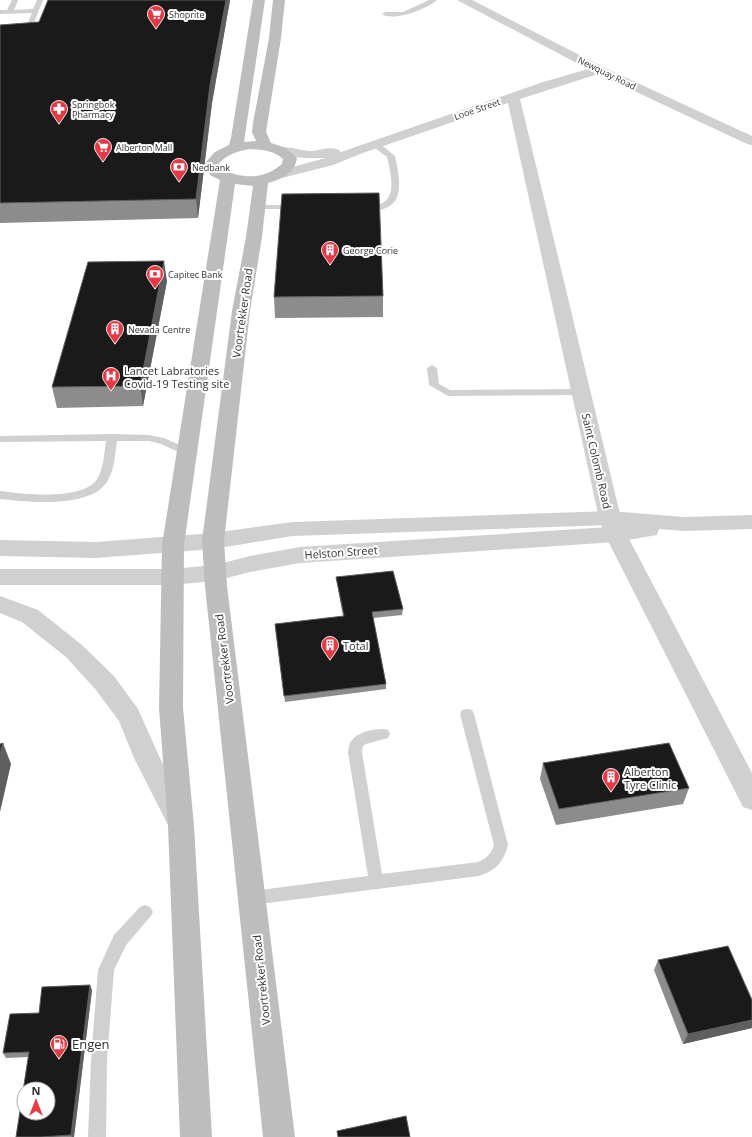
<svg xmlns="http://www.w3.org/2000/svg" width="752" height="1137" font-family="'Open Sans',sans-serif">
<rect width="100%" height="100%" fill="#fff"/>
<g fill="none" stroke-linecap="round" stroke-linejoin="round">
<!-- service -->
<path fill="#d0d0d0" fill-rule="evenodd" d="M12,0H18L14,10L33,9L37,0H43L28,38L0,41V37L23,35L32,13L0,14V10H7Z
M429,0H437C427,9 394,22 382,14L385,12H403Z
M372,142H378L395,156C398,171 406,200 386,208C379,211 371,210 364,211L361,210V206C367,205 374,206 380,204C398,199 390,169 387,157L372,146Z
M254,205H298L302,207L298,209H257L253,207Z
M432,365L437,368L439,384L450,390L581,389L586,392L581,395L448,396L429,385L427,368Z
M112,434L149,435L164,438L191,450L192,452L187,456L161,444L149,441H117C115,453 115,468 108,480C93,509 28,502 0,499V491C22,494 84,501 97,479C104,468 104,453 106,441L0,442V436Z
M467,709L472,710L474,714L508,845C503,863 496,870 479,876L252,905L247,903L244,898L247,893L252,891L368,876L348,752C349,748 349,743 352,740C358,732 379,727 388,730L390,734L388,738L366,744L363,746L362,752L382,874L478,862C487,858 491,854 494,845L460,714L462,710Z
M145,905L150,907L153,912L150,917L126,945L114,970L107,1060L106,1137H88L91,1060L98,970L114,935L140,907Z"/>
<!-- minor -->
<path fill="#d0d0d0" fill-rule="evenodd" d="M457,0H472L603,67L752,136V145L747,144L598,74L520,99L621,518L627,535L752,773V810L743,807L605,535L599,518L508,103L360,154L333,165L282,178L277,177L275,174L277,171L326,158C310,159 294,158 278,154L276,151L278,148C289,145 301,151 313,151C321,150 335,145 341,152L543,82L588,69Z"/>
<!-- tertiary -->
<path fill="#d0d0d0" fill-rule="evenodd" d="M610,511L684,517L752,515V529L684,531L659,529L657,535L616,542L300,563L250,572L215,581L171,585H0V569H171L215,565L250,556L300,547L624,526L610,525L293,536L213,549L96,558L0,556V540L96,542L213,533L293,522Z
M0,596L38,610L82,645L114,676L138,709L159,756L192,821L188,829L179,833L170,829L134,758L119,721L96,690L66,657L22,622L0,613Z"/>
<!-- secondary -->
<path fill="#bdbdbd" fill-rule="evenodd" d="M253,0H265L244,142L256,141L252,132L253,123L269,38L273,0H285L281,38L266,132L271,143L286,148L297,158C295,173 282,179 268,183L262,237L250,311L224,541L227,586L295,1137H263L205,586L202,541L232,311L246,237L253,186L235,184L184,545L183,708L194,826L212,1137H180L168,826L159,708L162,545L220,180L210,175L205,163L215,152L229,145L231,138ZM250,149C262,150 273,150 283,159L282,164C263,180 243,179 221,169L219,163C228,154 238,151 250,149Z"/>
</g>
<!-- wall -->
<path fill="#8c8c8c" d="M48,0H230L212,103L198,218L0,223V25L39,22Z
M167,281L143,406L57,408L52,387Z
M383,296V317L275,318L274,297Z
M336,577L403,609L402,615L373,618L386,684V689L285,702L275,624L343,616L337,583Z
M543,763L689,788L683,804L556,825L540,779Z
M658,960L752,1000V1028L683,1044L654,970Z
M92,990L74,1137H16L29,1057L6,1058L3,1053L39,1013Z"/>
<!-- shaded-wall -->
<path fill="#5f5f5f" d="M226,0H230L212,103L198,218L196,199L210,85Z
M164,261L167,281L143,406L140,386Z
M3,743L11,764L0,812V755Z
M90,985L92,990L74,1137H72L71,1135Z
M752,1020V1028L683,1044L688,1034Z"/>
<!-- building -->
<path fill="#1a1a1a" stroke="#5f5f5f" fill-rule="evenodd" d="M48,0H226L210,85L196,199L0,203V25L39,22Z
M379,193L383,296L274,297L282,194Z
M164,261L140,386L52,387L88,262Z
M393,571L403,609L372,612L386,684L284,696L275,624L344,616L336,577Z
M3,743L0,755V744Z
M669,743L689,788L559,809L543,763Z
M728,946L752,1000V1020L688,1034L658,960Z
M90,985L71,1135L41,1137H16L29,1052L3,1053L10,1014L39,1013L42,987ZM24,1089H48V1113H24Z
M406,1116L410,1137H338L337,1131Z"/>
<!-- icons -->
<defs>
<symbol id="supermarket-pin" viewBox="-11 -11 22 30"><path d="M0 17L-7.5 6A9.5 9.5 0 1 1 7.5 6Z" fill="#e63946" stroke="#fff"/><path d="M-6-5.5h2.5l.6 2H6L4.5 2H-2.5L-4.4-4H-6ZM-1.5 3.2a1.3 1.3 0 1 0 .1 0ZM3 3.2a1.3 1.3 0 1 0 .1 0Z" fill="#fff"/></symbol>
<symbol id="pharmacy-pin" viewBox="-11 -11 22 30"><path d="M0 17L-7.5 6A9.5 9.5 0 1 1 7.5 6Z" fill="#e63946" stroke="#fff"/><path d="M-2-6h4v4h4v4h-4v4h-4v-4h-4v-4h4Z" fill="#fff"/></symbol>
<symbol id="bank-pin" viewBox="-11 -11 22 30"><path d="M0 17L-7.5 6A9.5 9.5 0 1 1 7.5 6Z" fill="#e63946" stroke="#fff"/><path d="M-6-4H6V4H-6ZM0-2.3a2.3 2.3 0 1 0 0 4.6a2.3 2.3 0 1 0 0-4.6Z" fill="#fff"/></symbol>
<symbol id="building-pin" viewBox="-11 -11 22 30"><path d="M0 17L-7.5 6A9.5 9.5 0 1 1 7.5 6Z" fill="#e63946" stroke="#fff"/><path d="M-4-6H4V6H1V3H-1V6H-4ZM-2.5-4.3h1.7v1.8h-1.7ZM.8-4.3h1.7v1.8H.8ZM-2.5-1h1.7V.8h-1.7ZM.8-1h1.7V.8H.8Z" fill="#fff"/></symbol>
<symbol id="hospital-pin" viewBox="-11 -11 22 30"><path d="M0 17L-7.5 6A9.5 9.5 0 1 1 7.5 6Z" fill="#e63946" stroke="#fff"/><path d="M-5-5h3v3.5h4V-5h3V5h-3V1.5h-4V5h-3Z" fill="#fff"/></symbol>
<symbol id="fuel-pin" viewBox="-11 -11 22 30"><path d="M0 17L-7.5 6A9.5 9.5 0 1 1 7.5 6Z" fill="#e63946" stroke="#fff"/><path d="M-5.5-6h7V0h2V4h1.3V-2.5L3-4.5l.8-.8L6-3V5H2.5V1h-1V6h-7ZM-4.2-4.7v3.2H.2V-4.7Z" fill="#fff"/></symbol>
</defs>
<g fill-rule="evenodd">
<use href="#supermarket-pin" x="146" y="4" width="20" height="27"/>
<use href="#pharmacy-pin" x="49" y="99" width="20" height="27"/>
<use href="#supermarket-pin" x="93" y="137" width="20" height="27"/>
<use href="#bank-pin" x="169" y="157" width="20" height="27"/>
<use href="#building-pin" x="320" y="240" width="20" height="27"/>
<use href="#bank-pin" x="145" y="264" width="20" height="27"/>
<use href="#building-pin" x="105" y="319" width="20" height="27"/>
<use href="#hospital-pin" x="101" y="366" width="20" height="27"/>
<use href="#building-pin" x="320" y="635" width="20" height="27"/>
<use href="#building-pin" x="601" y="767" width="20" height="27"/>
<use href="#fuel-pin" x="49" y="1034" width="20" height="27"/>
</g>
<g text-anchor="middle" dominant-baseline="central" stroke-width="4" stroke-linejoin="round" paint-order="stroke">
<!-- far-poi labels -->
<g font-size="9" fill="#333" stroke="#fff" text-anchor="start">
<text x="169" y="14">Shoprite</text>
<text x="72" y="104">Springbok<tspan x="72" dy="10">Pharmacy</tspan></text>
<text x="116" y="147">Alberton Mall</text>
<text x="192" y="167">Nedbank</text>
<text x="343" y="250">George Corie</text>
<text x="168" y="274">Capitec Bank</text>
<text x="128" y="329">Nevada Centre</text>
</g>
<!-- far-street labels -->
<g font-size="9" fill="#333" stroke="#fff">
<text transform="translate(607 73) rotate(26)">Newquay Road</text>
<text transform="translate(477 109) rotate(-19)">Looe Street</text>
</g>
<!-- street labels -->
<g font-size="11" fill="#333" stroke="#fff">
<text transform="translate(242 313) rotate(-82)">Voortrekker Road</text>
<text transform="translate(597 461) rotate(77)">Saint Colomb Road</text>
<text transform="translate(341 552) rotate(-4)">Helston Street</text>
<text transform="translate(224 659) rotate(-97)">Voortrekker Road</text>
<text transform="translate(261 980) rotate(-96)">Voortrekker Road</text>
</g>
<!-- poi labels -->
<g font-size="11" fill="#333" stroke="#fff" text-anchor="start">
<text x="124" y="370">Lancet Labratories<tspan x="124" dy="13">Covid-19 Testing site</tspan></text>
<text x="343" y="645">Total</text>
<text x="624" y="771">Alberton<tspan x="624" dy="13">Tyre Clinic</tspan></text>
</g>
<!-- near-poi labels -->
<g font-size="13" fill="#333" stroke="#fff" text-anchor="start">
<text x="72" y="1044">Engen</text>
</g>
</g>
<!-- north arrow -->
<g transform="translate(36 1101)"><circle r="19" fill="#ffffff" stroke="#adadad"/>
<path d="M0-3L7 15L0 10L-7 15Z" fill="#e63946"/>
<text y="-6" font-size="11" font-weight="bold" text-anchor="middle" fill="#333333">N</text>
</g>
</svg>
